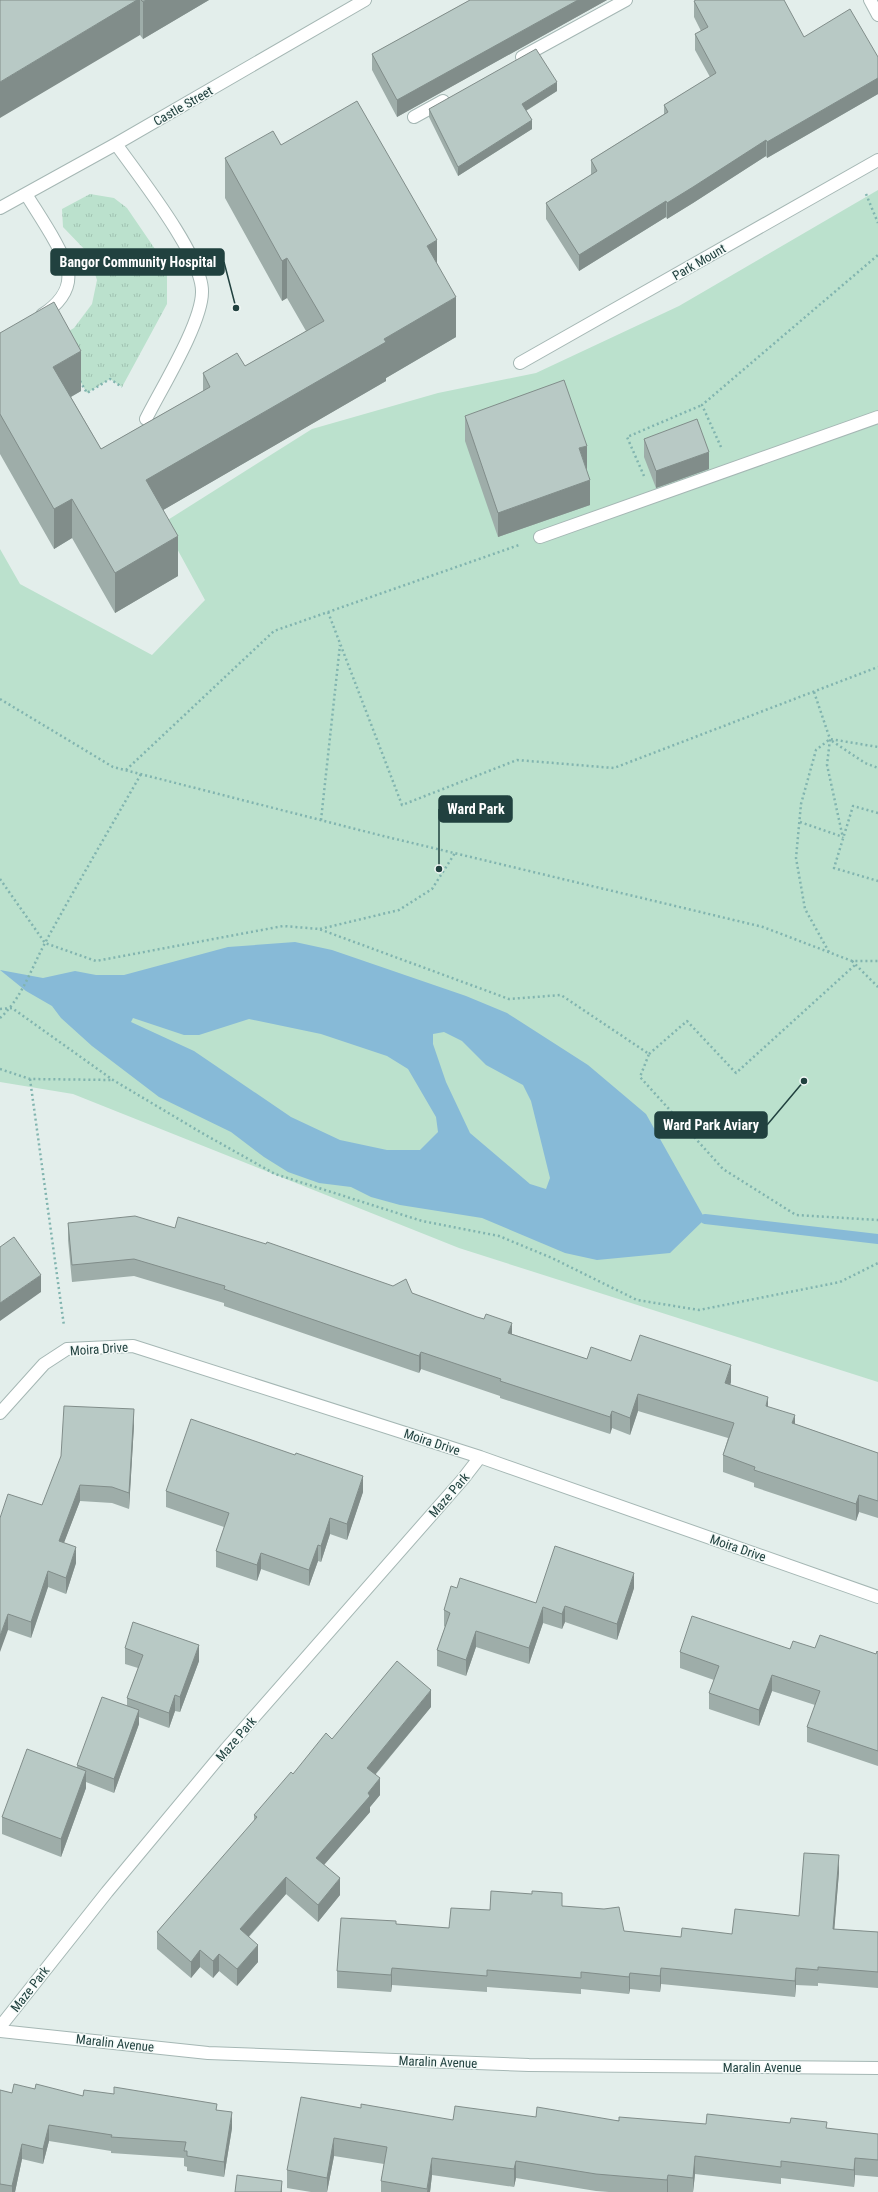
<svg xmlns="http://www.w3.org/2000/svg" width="878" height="2192" font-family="'Roboto Condensed',sans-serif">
<defs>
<pattern id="grass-tufts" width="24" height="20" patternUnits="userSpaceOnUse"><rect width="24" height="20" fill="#bbe1cd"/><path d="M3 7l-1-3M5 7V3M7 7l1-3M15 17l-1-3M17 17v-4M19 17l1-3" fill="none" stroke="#a0c2b1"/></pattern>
</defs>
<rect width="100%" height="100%" fill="#e3eeeb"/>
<!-- grass -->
<path fill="url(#grass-tufts)" d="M90,194L114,198L127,208L155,249L167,274V304L122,387L110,379L87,393L55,339L74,328L92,304L97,280L88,253L63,227L62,209Z"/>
<!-- park -->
<path fill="#bbe1cd" d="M878,190V1382L459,1248L73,1094L0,1082V549L20,584L152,655L205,600L163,523L312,429L438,393L536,373L679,306Z"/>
<!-- water -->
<path fill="#87bad7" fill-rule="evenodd" d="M295,942L332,950L466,996L507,1013L588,1065L646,1114L705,1219L670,1253L597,1260L565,1253L482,1218L400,1205L371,1197L351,1187L319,1183L288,1172L264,1157L231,1132L159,1097L92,1046L61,1018L52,1006L26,991L0,970L43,978L75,971L96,975H124L228,947ZM133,1018L184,1035H199L249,1019L321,1034L387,1056L408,1069L436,1117L438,1132L420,1150H387L340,1140L291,1117L194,1051L131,1022ZM444,1032L462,1041L486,1065L523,1085L531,1101L550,1178L546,1189L530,1184L470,1133L446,1082L433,1044V1034Z"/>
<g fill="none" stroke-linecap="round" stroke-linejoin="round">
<!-- stream -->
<path stroke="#87bad7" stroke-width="10" d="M705,1219L878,1239"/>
<defs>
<path id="minor" d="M870,0L878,15
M522,57L626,0
M414,117L443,101
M116,144C138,175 203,257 202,292C202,323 161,389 146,419
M26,194C38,214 64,251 68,272C71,291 56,306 42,315
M0,208L116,144L365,0
M520,363L878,160
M540,537L878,417
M0,1413L44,1364L67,1349L133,1346L480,1457L878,1597
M0,2027L107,1892L226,1749L463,1479L480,1457
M0,2031L208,2053L529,2065L878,2068"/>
</defs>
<!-- minor casing -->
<use href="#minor" stroke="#a5b7b4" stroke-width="14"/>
<!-- path -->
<path stroke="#81b4af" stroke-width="2.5" stroke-dasharray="2 3" stroke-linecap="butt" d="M866,194L878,223
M80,381L87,393L110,379L122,387
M721,447L702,405L878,255
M644,476L627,437L702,405
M328,612L402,805L517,760L614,768L878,667
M814,692L830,739L827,765L843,838
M0,699L113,767L383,836L763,927L852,961H878
M832,741L865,763L878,768
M126,770L274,631L519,545
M878,813L853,806L834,868L878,881
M321,820L340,645
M800,822L843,837
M0,879L45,943L96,961L283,926L319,929L509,999L561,995L649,1054L640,1077L723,1169L796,1215L878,1220
M320,929L399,910L432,889L455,853
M829,952L805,909L796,858L801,804L816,750L830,739L878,747
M852,961L878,987
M0,1009L12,1008L113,1080L202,1133L275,1174L422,1221L499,1236L552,1258L637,1300L699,1310L840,1282L878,1263
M0,1018C22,998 31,969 45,943C76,886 109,830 141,774
M649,1054L687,1021L736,1073L855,965
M0,1069L30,1079L112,1080
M30,1079L64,1326"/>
<!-- minor -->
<use href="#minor" stroke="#fff" stroke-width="12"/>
</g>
<!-- wall -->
<path fill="#9eada9" d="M0,0H209L143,39L140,35Z
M470,0H607L397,117L372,70V54Z
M694,1L804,37L878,57V94L767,158L766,156L693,203L667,219L666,217L579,271L546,219V203L591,175V160L664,114V105L710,77L695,50V34L701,31L694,17Z
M557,91L526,111L532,129L458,176L429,117V109Z
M281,145L437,264L456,337L386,378V381L163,510L178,576L115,613L72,538L54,549L0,454V333L81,391L71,397L101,449L203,391V373L245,366L306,331L287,298L282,301L225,198V158Z
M465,416L587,471L590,505L498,537L465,441Z
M644,439L709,469L656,488L644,457Z
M68,1223L175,1228L412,1293L512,1334L587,1359L631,1361L731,1382L730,1385L768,1407L795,1424L878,1453V1518L859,1512L856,1521L754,1487V1483L723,1472V1455L728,1438L638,1411L630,1435L612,1428L610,1434L500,1398V1396L421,1369L419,1373L224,1306V1303L134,1276L72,1282L68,1240Z
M134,1425L129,1509L112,1503L80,1501L64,1542L76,1563L66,1594L48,1587L31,1638L8,1630L0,1518L42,1505Z
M166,1491L363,1492L347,1540L330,1534L321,1562L318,1561L309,1586L261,1569L257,1581L216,1567V1551L224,1527L166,1507Z
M457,1588L536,1603L634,1588L617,1640L565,1622L562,1629L543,1623L529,1664L476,1647L466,1676L437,1666V1650L445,1627L444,1626V1610Z
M125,1648L199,1661L180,1712L175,1711L169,1728L139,1717V1724L114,1793L86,1782V1788L61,1857L2,1834V1817L77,1768V1765L127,1706V1698L138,1668L125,1664Z
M815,1648L876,1654L878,1652V1766L807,1742V1727L815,1705L772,1691L759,1726L709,1709V1693L714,1680L680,1668V1652Z
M431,1707L376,1774L380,1795L370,1807V1812L324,1865L340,1895L318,1922L286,1894L249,1937L258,1962L237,1986L219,1971L213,1978L200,1967L191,1978L157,1949V1932L254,1821V1815L293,1774L332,1739Z
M839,1872L834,1929L878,1932V1988L818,1983V1986L796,1985L795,1997L661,1984L660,1992L630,1989L629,1994L581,1989V1994L487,1987V1992L392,1985L391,1992L337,1988V1971L396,1924L449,1928L490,1910L562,1906L624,1931L681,1937L732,1934L799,1916Z
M35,2089L83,2096L217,2110L232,2128L224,2177L187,2171V2167L184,2166V2158L111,2153V2151L49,2141L43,2164L22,2159L15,2192H0V2090L12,2093Z
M361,2108L453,2120L536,2117L706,2124L827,2129L878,2134V2177L855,2175L854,2187L781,2178V2184L695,2174L693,2192H609L596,2191L516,2178L514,2187L432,2175L430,2192H381V2181L384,2164L334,2156L327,2192H311L287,2188V2170Z"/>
<!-- shaded-wall -->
<path fill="#818d8a" d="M137,0H140V35L0,118V82Z
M146,0H209L143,39V2Z
M578,0H607L397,117V100Z
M878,78V94L767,158V142Z
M557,82V91L522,113V104Z
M532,120V129L458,176V167Z
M766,140V156L693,203L667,219V203Z
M666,201V217L579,271V255Z
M437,240V280L427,246Z
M287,258V298L282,301V261Z
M456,297V337L386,378V381L146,520V480L384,339Z
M81,351V391L53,407V367Z
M587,446V471L579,448Z
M709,452V469L656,488V471Z
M590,480V505L498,537V513Z
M72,499V538L54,549V509Z
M178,536V576L115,613V573Z
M41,1275V1292L0,1321V1303Z
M512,1323V1340L508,1333Z
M421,1352V1369L419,1373V1356Z
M731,1365V1382L725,1400V1383Z
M638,1394V1411L630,1435V1418Z
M768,1397V1414L766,1406Z
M134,1409V1425L129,1509V1493Z
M612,1411V1428L610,1434V1417Z
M795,1415V1432L792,1423Z
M363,1476V1492L347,1540V1524Z
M80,1485V1501L59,1556V1541Z
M859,1495V1512L856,1521V1504Z
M330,1518V1534L321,1562V1546Z
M318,1545V1561L309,1586V1570Z
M76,1547V1563L66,1594V1578Z
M261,1553V1569L257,1581V1565Z
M48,1571V1587L31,1638V1622Z
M634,1573V1588L617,1640V1624Z
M565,1606V1622L562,1629V1614Z
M543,1607V1623L529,1664V1648Z
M8,1614V1630L0,1652V1636Z
M476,1631V1647L466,1676V1660Z
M199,1645V1661L180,1712V1697Z
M772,1675V1691L759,1726V1710Z
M431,1690V1707L367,1784V1768Z
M175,1695V1711L169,1728V1713Z
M139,1710V1724L114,1793V1779Z
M86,1771V1788L61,1857V1839Z
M380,1778V1795L370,1807V1812L316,1874V1858Z
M839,1855V1872L833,1946V1929Z
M286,1877V1894L240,1946V1929Z
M340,1878V1895L318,1922V1905Z
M258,1945V1962L237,1986V1969Z
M200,1950V1967L191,1978V1962Z
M219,1954V1971L213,1978V1961Z
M392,1968V1985L391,1992V1975Z
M661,1968V1984L660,1992V1976Z
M796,1968V1985L795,1997V1981Z
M630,1973V1989L629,1994V1977Z
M232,2112V2128L224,2177V2162Z
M49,2125V2141L43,2164V2149Z
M334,2138V2156L327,2192V2178Z
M22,2144V2159L15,2192H12V2186Z
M695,2156V2174L693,2192V2178Z
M432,2158V2175L430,2192H427Z
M855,2158V2175L854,2187V2170Z
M516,2161V2178L514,2187V2169Z
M668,2175V2192H667V2180Z
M282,2181V2192H281Z"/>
<!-- building -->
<path fill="#b8c9c5" stroke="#818d8a" d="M0,0H137L0,82Z
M141,0H146L143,2Z
M470,0H578L397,100L372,54Z
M696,0H784L804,37L850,9L878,57V78L767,142L766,140L693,187L667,203L666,201L579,255L546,203L597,171L591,160L668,112L664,105L716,73L695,34L708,27L694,1Z
M536,49L557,82L522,104L532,120L458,167L429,109Z
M357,101L437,240L427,246L456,297L384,339L386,342L146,480L178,536L115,573L72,499L54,509L0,414V333L54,302L81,351L53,367L101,449L210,387L203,373L237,353L245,366L324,321L287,258L282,261L225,158L273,131L281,145Z
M564,380L587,446L579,448L590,480L498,513L465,416Z
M697,419L709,452L656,471L644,439Z
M135,1216L175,1228L178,1217L266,1244L267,1242L393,1286L406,1279L412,1293L477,1317L484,1319L486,1314L512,1323L508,1333L587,1359L591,1347L631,1361L640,1335L731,1365L725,1383L768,1397L766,1406L795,1415L792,1423L878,1453V1501L859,1495L856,1504L754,1470L755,1467L723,1455L734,1423L638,1394L630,1418L612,1411L610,1417L500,1381L501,1379L421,1352L419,1356L224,1289L225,1286L134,1259L72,1265L68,1223Z
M14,1237L41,1275L0,1303V1247Z
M64,1406L134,1409L129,1493L112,1487L80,1485L59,1541L76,1547L66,1578L48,1571L31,1622L8,1614L0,1636V1518L8,1494L42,1505L61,1456Z
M191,1419L295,1455L296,1453L363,1476L347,1524L330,1518L321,1546L318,1545L309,1570L261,1553L257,1565L216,1551L229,1513L166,1491Z
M555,1546L634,1573L617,1624L565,1606L562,1614L543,1607L529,1648L476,1631L466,1660L437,1650L450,1613L444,1610L451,1586L457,1588L460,1578L536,1603Z
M692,1616L790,1649L793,1641L815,1648L820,1635L876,1654L877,1651L878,1652V1751L807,1727L820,1691L772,1675L759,1710L709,1693L719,1666L680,1652Z
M133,1622L199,1645L180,1697L175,1695L169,1713L127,1698L143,1655L125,1648Z
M397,1661L431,1690L367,1768L380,1778L368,1793L370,1796L316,1858L340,1878L318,1905L286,1877L240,1929L258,1945L237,1969L219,1954L213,1961L200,1950L191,1962L157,1932L257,1817L254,1815L291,1772L293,1774L326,1733L332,1739Z
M102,1697L139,1710L114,1779L77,1765Z
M27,1749L86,1771L61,1839L2,1817Z
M804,1853L839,1855L833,1929L878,1932V1972L818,1967V1970L796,1968L795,1981L661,1968L660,1976L630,1973L629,1977L581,1972V1978L487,1970V1976L392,1968L391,1975L337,1971L341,1918L396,1921V1924L449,1928L451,1908L490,1910L491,1891L532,1894V1891L562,1893V1906L604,1909L619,1907L624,1931L681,1937L682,1928L732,1934L735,1909L799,1916Z
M14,2084L35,2089L36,2084L83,2096L84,2090L114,2094V2087L217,2104L216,2110L232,2112L224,2162L187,2156V2151H184L186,2142L111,2137L112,2135L49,2125L43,2149L22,2144L12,2186L0,2184V2090L12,2093Z
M301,2097L361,2108V2104L453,2120L455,2106L536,2117L537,2107L619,2121V2117L706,2124L707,2114L790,2123L791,2118L827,2122L826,2128L878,2134V2160L855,2158L854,2170L781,2161V2167L695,2156L693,2178L668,2175L667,2180L596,2174L516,2161L514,2169L432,2158L427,2189L381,2181L387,2147L334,2138L327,2178L287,2170Z
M237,2175L282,2181L281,2192H235Z"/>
<g text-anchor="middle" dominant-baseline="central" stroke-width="3" stroke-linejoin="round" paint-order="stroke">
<!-- street labels -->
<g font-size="13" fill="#21413f" stroke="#f4faf8">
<text transform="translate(183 106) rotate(-30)">Castle Street</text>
<text transform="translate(699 262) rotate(-30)">Park Mount</text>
<text transform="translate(99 1349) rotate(-4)">Moira Drive</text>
<text transform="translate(432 1442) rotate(18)">Moira Drive</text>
<text transform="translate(449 1495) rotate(-49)">Maze Park</text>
<text transform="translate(738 1548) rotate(19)">Moira Drive</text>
<text transform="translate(236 1739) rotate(-49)">Maze Park</text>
<text transform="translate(30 1989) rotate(-52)">Maze Park</text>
<text transform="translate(115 2043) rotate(6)">Maralin Avenue</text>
<text transform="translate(438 2062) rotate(2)">Maralin Avenue</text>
<text x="762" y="2067">Maralin Avenue</text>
</g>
</g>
<!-- callouts -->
<path fill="none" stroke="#21413f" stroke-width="1.5" d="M236 308L224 262M439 869L439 809M804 1081L767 1125"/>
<g fill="#21413f" stroke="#f4faf8" stroke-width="1.5">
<circle cx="236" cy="308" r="4"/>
<circle cx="439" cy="869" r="4"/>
<circle cx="804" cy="1081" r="4"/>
</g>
<g fill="#21413f" stroke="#21413f" stroke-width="1.5">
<rect x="51" y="249" width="173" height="26" rx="4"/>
<rect x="439" y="796" width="73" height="26" rx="4"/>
<rect x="655" y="1112" width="112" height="26" rx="4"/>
</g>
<g font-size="14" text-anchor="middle" font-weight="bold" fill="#fff">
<text x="138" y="267">Bangor Community Hospital</text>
<text x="476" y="814">Ward Park</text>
<text x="711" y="1130">Ward Park Aviary</text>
</g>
</svg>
